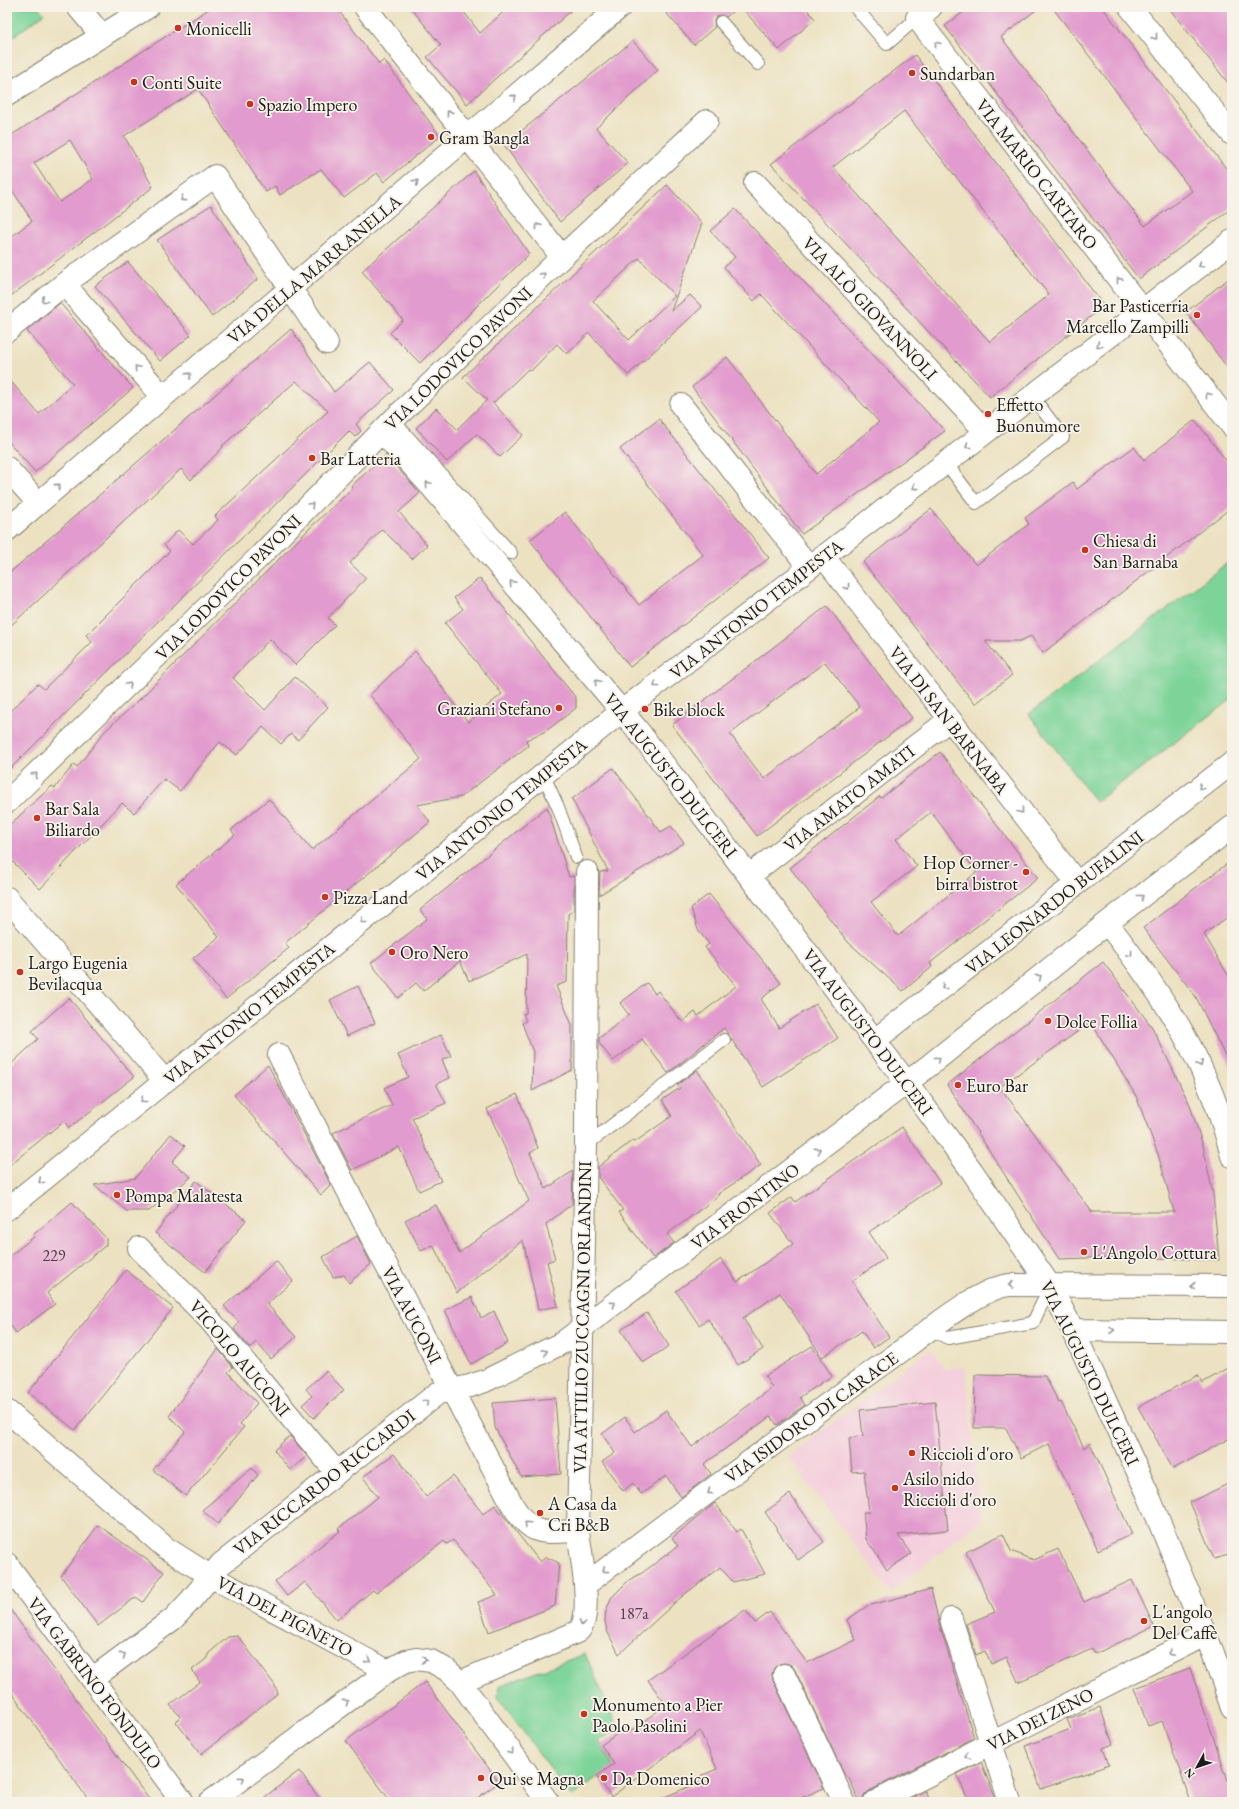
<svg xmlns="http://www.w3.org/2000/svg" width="1239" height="1809" font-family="'EB Garamond',serif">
<rect width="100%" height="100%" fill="#f7f3e8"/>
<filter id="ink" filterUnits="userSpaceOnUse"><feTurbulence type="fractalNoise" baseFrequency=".025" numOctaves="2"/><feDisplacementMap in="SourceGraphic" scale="8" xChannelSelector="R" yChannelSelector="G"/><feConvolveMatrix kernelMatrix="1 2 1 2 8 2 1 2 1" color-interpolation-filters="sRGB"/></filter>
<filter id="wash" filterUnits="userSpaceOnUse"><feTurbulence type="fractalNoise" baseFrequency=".012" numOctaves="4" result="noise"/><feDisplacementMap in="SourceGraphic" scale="16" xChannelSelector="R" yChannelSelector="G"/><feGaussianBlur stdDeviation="0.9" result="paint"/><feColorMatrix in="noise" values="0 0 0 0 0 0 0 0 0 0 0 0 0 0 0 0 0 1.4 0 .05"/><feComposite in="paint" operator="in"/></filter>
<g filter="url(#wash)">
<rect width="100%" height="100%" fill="#ece2c2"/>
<!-- built -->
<path fill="#f4cfdd" d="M930,1349L945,1369L965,1366L981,1520L891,1592L788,1457Z"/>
<!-- green -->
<path fill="#7dd499" stroke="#4c785a" d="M7,7H38L44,14L7,41Z
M1230,561L1232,564V699L1096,802L1029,714Z
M585,1654L618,1728L599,1741L613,1765L571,1797L498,1697L499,1686Z"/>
<g id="blocks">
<!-- building -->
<path fill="#e29bce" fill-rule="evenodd" d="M212,7H336L379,64L384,60L440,136L384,182L377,173L344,198L321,169L280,195L275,186L266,192L198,89L124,136L153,187L7,299V240L32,221L7,182V138ZM70,140L93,179L60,202L34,163Z
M410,7H460L480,33L509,7H575L467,104L427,57L441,45Z
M661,7H738L726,17L720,15L716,16L714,20L715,27L694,45Z
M741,7H805L815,19L779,50Z
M970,7H1040L1001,37L1145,226L1192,191L1052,7H1102L1232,176V208L1139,279L945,26Z
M1168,7H1232V88Z
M633,41L658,70L596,128L628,163L560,222L504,145Z
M915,55L1104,306L990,397L771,164ZM904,111L1049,295L990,342L833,167Z
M474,171L529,254L420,363L390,333L403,320L362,271Z
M667,185L702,223L671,311L690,295L702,307L628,375L589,333L567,354L557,344L531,371L528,369L493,403L523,435L500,457L477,434L447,462L416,428L436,408L457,429L487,400L463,377ZM639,258L675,296L629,340L593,301Z
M211,205L258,279L212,317L157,240Z
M735,209L945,431L802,534L692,387L727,357L816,474L879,422L761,294L754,301L724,267L735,257L710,231Z
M128,262L191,335L160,361L95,286Z
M1232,276V374L1186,312Z
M60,303L133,388L35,472L7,440V377L39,414L73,384L27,331Z
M291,329L334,392L370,362L394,390L356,424L361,431L355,437L349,431L7,772V714L38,684L44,689L92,642L86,635L170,551L164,545L178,530L193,544L218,520L215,516L328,411L296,381L222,446L223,447L191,480L181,469L7,629V575Z
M659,419L769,558L630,667L530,540L565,512L639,605L703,555L620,449Z
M1195,420L1232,468V507L1043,653L1031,636L1020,641H985L1012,675L975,704L863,562L931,509L976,565L1029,524L1025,518L1073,482L1077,489L1134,447L1144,460Z
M386,455L420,493L399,512L427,545L412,559L382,529L350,563L366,578L328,618L335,625L295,665L270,639L233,678L265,710L295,677L328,707L298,740L291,734L281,744L263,727L237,755L220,742L180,791L164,779L134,813L122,803L40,889L7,856V827L52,786L55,788L74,764L77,767L105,731L135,704L313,525L353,488L351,486Z
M480,578L576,698V708L546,731L526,740L528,746L461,797L417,805L430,822L285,943L289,948L226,999L193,958L219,937L176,884L235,835L231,830L269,799L312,850L421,759L370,695L415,651L468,722L502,694L445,623L463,609L454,598Z
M827,606L912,718L757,836L672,725ZM825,662L860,707L764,779L730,734Z
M940,752L1038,878L930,963L932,967L903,991L848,942L790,868L880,796L881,798ZM931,812L977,872L898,936L871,902L917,866L896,839Z
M613,768L661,832L671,826L684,843L599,895L600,872L608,871L572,799Z
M547,807L569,877L574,876V910L568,914L567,982L556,986L572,1025V1070L532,1091L533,1052L522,1023L526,1021L523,1014L526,1013L527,954L469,981L460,961L423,991L416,983L398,998L371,963L427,919L420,910Z
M1232,860V914L1204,934L1232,982V1070L1196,997L1143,928Z
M709,894L781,983L761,999L779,1028L816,1004L838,1038L763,1087L724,1028L668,1073L642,1039L613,1061L599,1043V1038L629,1015L620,1003L647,983L655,994L658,991L682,1022L695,1012L698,1016L736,986L705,947L709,944L698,930L691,908Z
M1103,962L1152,1027L1190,1105L1203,1146L1213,1194L1219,1260L1118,1257L1059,1259L947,1085ZM1091,1022L1136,1096L1158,1154L1174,1212H1092L1000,1087Z
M358,986L375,1023L347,1036L330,1000Z
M69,998L134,1077L69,1128L64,1121L7,1167V1068L38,1039L32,1031Z
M441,1035L451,1056L442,1060L450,1078L436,1084L446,1103L412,1118L441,1181L419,1191L399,1147L352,1170L333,1133L392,1105L384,1088L408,1077L398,1055Z
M268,1065L331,1185L321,1195L234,1095Z
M697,1070L761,1165L718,1194L719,1196L667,1234L674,1243L653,1258L619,1212L623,1210L598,1177V1167L633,1140L635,1142L672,1116L662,1100L680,1088L677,1085Z
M517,1094L538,1148L530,1153L546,1189L573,1171L572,1204L546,1224L555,1259L547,1262L558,1306L538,1310L523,1240L457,1293L433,1245L421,1251L405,1220L436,1205L459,1253L529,1201L487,1109Z
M902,1127L940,1183L869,1232L886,1258L852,1281L889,1337L873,1348L862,1331L822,1357L780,1293L743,1318L763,1349L738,1365L708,1319L699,1325L676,1291L721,1259L737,1282L793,1244L770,1213L792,1197L795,1202Z
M171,1134L185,1146L172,1162L191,1177L149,1211H127L94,1185L135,1178Z
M196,1181L246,1220L205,1272L155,1233Z
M72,1202L106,1238V1245L47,1293L55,1304L16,1333L7,1320V1258L34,1237L33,1235Z
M357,1236L371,1264L349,1283L344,1275L333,1277L323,1257Z
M276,1261L293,1281L267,1304L296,1337L271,1359L256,1342L250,1348L234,1329L239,1323L224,1306Z
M126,1270L173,1308L75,1430L28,1393Z
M472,1297L481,1318L494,1311L508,1343L471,1364L445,1310Z
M647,1313L669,1346L643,1363L621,1330Z
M812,1346L832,1376L800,1397L805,1405L777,1425L771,1416L704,1464L711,1474L681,1497L666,1476L641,1494L633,1483L623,1491L602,1462L615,1453L602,1434L625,1417L635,1432L666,1410L692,1447L772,1388L765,1376Z
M218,1349L233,1367L228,1372L257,1403L240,1424L244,1427L186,1496L153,1470L185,1432L169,1416Z
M1232,1366V1437L1173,1469L1138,1407L1198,1375L1202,1383Z
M326,1371L344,1390L314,1418L302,1405L312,1396L306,1389Z
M975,1375L1045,1376L1059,1403L1061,1402L1084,1448L1090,1443L1132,1534L1098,1550L1049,1444L1021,1458L1006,1428H974Z
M555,1398L561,1474L521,1477L495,1428L493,1403Z
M935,1402L948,1530L898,1535L911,1554L887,1570L866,1539L863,1512H869L864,1471L852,1472L849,1438L863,1436L860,1410Z
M290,1436L307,1456L290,1470L274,1450Z
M394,1454L426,1497L453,1476L483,1514L495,1505L540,1562L546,1557L559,1563L555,1606L489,1632L478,1602L497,1595L453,1540L447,1544L444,1541L376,1593L373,1590L337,1620L305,1582L287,1596L275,1581L340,1531L338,1529L378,1497L363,1477Z
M252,1468L258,1475L218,1524L202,1510Z
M1232,1482V1554L1214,1559L1190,1502Z
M790,1494L824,1542L798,1560L765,1512Z
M715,1503L737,1532L741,1529L765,1574L733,1582L720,1567L680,1598L619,1654L607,1631L605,1621L606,1611L611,1598L629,1580L642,1573L678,1546L672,1538Z
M98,1525L164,1572L143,1602L136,1597L98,1626L61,1576Z
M1003,1534L1011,1551L1034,1560L1058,1549L1084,1602L1132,1580L1154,1626L1095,1654L1092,1649L1018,1682L1007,1657L991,1664L985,1651L976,1655L966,1624L995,1612L966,1552Z
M931,1589L939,1623L974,1738L869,1791L864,1796L863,1802H860L848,1777L846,1778L795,1670L791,1665L785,1663L779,1664L774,1668L772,1674L773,1680L824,1788L792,1802H653L702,1781L700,1776L717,1769L700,1731L611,1797L597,1776L614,1764L601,1745L627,1727L630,1731L666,1705L648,1680L745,1610L755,1623L770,1612L807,1663L856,1640L847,1620L867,1606Z
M7,1605L151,1802H90L7,1686Z
M238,1636L274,1684L278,1693L201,1754L176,1722L180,1716L170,1705L200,1682L192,1670L206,1659L209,1653L228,1637Z
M1190,1668L1232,1792V1802H1191L1162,1721L1148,1726L1134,1688Z
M425,1682L499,1782L472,1802H391L346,1741Z
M1100,1707L1113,1744L1103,1748L1109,1765L1041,1789L1025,1746L1071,1729L1067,1719Z
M981,1762L996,1800L997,1802H969L957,1774Z
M299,1771L322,1802H258Z
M925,1791L931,1802H903Z"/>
</g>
</g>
<g filter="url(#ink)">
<use href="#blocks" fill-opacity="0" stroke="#847f6f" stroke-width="1"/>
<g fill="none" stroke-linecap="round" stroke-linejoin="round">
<defs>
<path id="lane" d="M855,7L887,44L917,18
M721,22L758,64
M393,420L511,553
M946,463L976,503L1063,437L1032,396
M543,774L558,807L576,857
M586,1145L724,1040
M931,1330L948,1338L1033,1323L1050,1286"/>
<path id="street" d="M78,7L102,36
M365,7L562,257
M931,7L917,18L1232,426
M1130,7L1232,134
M755,183L986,432
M64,284L163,397
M7,331L64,284L215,176L327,343
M681,405L809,567
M382,432L430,485L636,728L907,1083L972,1171L1050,1286L1073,1330L1147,1492L1213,1653L1232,1708
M7,468L38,503
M7,530L620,7
M823,556L1077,883
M7,802L258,558L393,420L562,257L707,121
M749,876L949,720
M7,898L165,1081
M1107,923C1166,999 1208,1061 1232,1156
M875,1040L1232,763
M279,1055L374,1242L513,1506C533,1538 543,1532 578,1531
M7,1209L622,711L986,432L1232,241
M139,1248L209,1319L337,1473
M1073,1330L1232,1332
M7,1411L166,1548L210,1576L388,1671
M7,1564L183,1802
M585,1585C688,1507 792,1429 897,1354C923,1335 980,1287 1010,1285L1232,1286
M951,1619L1010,1802
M784,1675L844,1802
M92,1679L173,1619L190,1601L221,1564L438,1393L470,1386L485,1381L562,1343L926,1068L1107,923L1232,827
M460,1682L577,1632C595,1622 580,1550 578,1531L586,1145L587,872
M210,1802L388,1671L406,1661L416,1659L431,1661L447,1670L460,1682L548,1802
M875,1802L1205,1635"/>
<path id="secondary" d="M7,95L148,7"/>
</defs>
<!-- lane casing -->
<use href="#lane" stroke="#847f6f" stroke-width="14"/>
<!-- street casing -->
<use href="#street" stroke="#847f6f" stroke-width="24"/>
<!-- secondary casing -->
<use href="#secondary" stroke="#847f6f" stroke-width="24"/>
<!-- lane -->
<use href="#lane" stroke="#fff" stroke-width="12"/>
<!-- street -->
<use href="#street" stroke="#fff" stroke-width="22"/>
<!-- secondary -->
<use href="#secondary" stroke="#fff" stroke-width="22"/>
</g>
<!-- one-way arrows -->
<defs><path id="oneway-chevron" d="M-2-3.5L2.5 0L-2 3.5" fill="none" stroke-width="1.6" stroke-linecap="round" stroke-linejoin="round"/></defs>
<g stroke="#999">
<use href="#oneway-chevron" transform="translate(1155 37) rotate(51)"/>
<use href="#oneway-chevron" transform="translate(937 44) rotate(-128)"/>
<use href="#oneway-chevron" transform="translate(514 97) rotate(-41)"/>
<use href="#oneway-chevron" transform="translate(449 113) rotate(-128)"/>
<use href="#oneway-chevron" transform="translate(416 182) rotate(-41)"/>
<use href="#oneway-chevron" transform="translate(183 199) rotate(144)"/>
<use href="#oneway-chevron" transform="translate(538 226) rotate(-128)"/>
<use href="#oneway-chevron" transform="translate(1201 265) rotate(142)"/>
<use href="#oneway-chevron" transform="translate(543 275) rotate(-44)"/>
<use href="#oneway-chevron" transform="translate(1119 280) rotate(-128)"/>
<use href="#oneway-chevron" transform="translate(44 300) rotate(141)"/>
<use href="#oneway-chevron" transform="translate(1099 345) rotate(142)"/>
<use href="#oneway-chevron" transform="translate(137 368) rotate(-131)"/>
<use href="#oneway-chevron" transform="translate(189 375) rotate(-40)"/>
<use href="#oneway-chevron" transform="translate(1208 395) rotate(-128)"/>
<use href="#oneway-chevron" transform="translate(968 446) rotate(143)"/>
<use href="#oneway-chevron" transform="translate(428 484) rotate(-131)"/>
<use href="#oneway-chevron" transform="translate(58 486) rotate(-41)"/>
<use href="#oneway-chevron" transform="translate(915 487) rotate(143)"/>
<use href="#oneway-chevron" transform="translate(311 505) rotate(-45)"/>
<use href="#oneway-chevron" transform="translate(512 583) rotate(-131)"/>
<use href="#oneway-chevron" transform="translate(847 587) rotate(54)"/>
<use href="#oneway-chevron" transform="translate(597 682) rotate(-131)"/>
<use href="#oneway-chevron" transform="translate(129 685) rotate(-44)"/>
<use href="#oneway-chevron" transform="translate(656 685) rotate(142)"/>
<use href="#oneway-chevron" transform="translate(35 775) rotate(-44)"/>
<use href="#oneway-chevron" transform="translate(1201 787) rotate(142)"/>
<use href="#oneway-chevron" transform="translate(1021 811) rotate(52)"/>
<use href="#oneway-chevron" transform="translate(1141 897) rotate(-38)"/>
<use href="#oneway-chevron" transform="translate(363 921) rotate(141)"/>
<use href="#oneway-chevron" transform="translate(1130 954) rotate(53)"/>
<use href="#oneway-chevron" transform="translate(1039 977) rotate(-39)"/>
<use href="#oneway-chevron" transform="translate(944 987) rotate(142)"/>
<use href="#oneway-chevron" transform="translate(938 1059) rotate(-39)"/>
<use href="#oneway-chevron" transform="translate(1200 1064) rotate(64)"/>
<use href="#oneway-chevron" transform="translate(143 1100) rotate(141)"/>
<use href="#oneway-chevron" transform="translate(818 1150) rotate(-37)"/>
<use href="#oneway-chevron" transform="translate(41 1181) rotate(141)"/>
<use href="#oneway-chevron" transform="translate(1011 1285) rotate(-180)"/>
<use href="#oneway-chevron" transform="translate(1193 1286) rotate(-180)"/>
<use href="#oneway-chevron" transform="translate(613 1304) rotate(-36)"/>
<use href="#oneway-chevron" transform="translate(1112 1330) rotate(1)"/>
<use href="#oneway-chevron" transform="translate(545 1352) rotate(-26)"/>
<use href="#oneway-chevron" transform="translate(426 1402) rotate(-39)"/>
<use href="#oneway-chevron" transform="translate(710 1492) rotate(144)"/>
<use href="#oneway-chevron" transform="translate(527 1524) rotate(-137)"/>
<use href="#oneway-chevron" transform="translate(605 1570) rotate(143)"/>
<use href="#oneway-chevron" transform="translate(582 1623) rotate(108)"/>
<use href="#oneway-chevron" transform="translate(1171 1653) rotate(153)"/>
<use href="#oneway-chevron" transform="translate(123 1655) rotate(-37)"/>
<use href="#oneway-chevron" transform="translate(368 1660) rotate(30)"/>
<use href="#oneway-chevron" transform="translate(424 1660) rotate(9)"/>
<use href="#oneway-chevron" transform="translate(346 1702) rotate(-36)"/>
<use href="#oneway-chevron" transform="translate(511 1752) rotate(54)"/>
<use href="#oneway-chevron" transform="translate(967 1756) rotate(154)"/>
<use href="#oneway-chevron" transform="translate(242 1779) rotate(-36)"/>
</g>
</g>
<!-- markers -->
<g fill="#c8321e" stroke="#f7f3e8" stroke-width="1.5">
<circle cx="178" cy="28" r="4"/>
<circle cx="912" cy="73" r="4"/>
<circle cx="134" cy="82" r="4"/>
<circle cx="250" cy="104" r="4"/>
<circle cx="431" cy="137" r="4"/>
<circle cx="1197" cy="315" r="4"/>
<circle cx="988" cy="414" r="4"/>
<circle cx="312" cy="458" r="4"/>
<circle cx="1085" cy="550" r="4"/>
<circle cx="559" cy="708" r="4"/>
<circle cx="645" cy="709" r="4"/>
<circle cx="37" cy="818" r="4"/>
<circle cx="1026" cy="872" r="4"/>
<circle cx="325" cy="897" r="4"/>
<circle cx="392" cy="952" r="4"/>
<circle cx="20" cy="972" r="4"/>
<circle cx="1048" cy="1021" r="4"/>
<circle cx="958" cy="1085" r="4"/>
<circle cx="117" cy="1195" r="4"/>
<circle cx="1084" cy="1252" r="4"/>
<circle cx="912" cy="1453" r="4"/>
<circle cx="895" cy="1488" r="4"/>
<circle cx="540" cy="1513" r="4"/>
<circle cx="1144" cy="1621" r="4"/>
<circle cx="584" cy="1714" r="4"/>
<circle cx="481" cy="1778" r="4"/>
<circle cx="604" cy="1778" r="4"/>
</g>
<g text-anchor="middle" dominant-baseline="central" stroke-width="3.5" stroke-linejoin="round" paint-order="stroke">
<!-- number labels -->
<g font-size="16" fill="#4e3c48">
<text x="54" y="1255">229</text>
<text x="634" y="1613">187a</text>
</g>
<!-- poi labels -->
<g font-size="18" fill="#1c1c1c" stroke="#f7f3e8" text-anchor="start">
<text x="186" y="28">Monicelli</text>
<text x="920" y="73">Sundarban</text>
<text x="142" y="82">Conti Suite</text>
<text x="258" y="104">Spazio Impero</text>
<text x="439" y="137">Gram Bangla</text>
<text x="1189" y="305" text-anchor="end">Bar Pasticerria<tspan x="1189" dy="21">Marcello Zampilli</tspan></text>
<text x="996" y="404">Effetto<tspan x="996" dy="21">Buonumore</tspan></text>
<text x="320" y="458">Bar Latteria</text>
<text x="1093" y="540">Chiesa di<tspan x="1093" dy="21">San Barnaba</tspan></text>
<text x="551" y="708" text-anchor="end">Graziani Stefano</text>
<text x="653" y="709">Bike block</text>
<text x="45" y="808">Bar Sala<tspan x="45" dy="21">Biliardo</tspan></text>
<text x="1018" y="862" text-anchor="end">Hop Corner -<tspan x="1018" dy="21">birra bistrot</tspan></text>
<text x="333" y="897">Pizza Land</text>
<text x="400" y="952">Oro Nero</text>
<text x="28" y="962">Largo Eugenia<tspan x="28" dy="21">Bevilacqua</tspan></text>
<text x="1056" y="1021">Dolce Follia</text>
<text x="966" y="1085">Euro Bar</text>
<text x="125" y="1195">Pompa Malatesta</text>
<text x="1092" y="1252">L'Angolo Cottura</text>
<text x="920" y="1453">Riccioli d'oro</text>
<text x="903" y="1478">Asilo nido<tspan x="903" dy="21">Riccioli d'oro</tspan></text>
<text x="548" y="1503">A Casa da<tspan x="548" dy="21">Cri B&amp;B</tspan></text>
<text x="1152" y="1611">L'angolo<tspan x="1152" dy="21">Del Caffè</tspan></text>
<text x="592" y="1704">Monumento a Pier<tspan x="592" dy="21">Paolo Pasolini</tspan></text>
<text x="489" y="1778">Qui se Magna</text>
<text x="612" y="1778">Da Domenico</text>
</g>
<!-- street labels -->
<g font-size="18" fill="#1c1c1c" stroke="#f7f3e8">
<text transform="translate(1037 174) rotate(52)">VIA MARIO CARTARO</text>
<text transform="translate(314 269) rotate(-40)">VIA DELLA MARRANELLA</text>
<text transform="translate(870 308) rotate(47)">VIA ALÒ GIOVANNOLI</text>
<text transform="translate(458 358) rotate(-44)">VIA LODOVICO PAVONI</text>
<text transform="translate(228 587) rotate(-45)">VIA LODOVICO PAVONI</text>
<text transform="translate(756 609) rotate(-38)">VIA ANTONIO TEMPESTA</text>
<text transform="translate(949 720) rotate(52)">VIA DI SAN BARNABA</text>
<text transform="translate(671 775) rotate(52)">VIA AUGUSTO DULCERI</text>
<text transform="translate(849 798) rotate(-38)">VIA AMATO AMATI</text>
<text transform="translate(501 809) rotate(-39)">VIA ANTONIO TEMPESTA</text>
<text transform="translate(1054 902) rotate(-38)">VIA LEONARDO BUFALINI</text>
<text transform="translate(249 1013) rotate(-39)">VIA ANTONIO TEMPESTA</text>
<text transform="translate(868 1032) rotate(53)">VIA AUGUSTO DULCERI</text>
<text transform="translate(745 1206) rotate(-37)">VIA FRONTINO</text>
<text transform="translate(412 1315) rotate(62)">VIA AUCONI</text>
<text transform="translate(582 1317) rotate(-89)">VIA ATTILIO ZUCCAGNI ORLANDINI</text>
<text transform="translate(240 1358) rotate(50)">VICOLO AUCONI</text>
<text transform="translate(1090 1373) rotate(64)">VIA AUGUSTO DULCERI</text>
<text transform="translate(811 1417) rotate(-36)">VIA ISIDORO DI CARACE</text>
<text transform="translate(324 1482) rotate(-38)">VIA RICCARDO RICCARDI</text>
<text transform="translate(285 1616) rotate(28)">VIA DEL PIGNETO</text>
<text transform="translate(95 1683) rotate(53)">VIA GABRINO FONDULO</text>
<text transform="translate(1040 1719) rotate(-27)">VIA DEI ZENO</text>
</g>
</g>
<!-- margin -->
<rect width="1239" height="1809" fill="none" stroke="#f7f3e8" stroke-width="24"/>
<!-- north arrow -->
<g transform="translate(1197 1767) rotate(230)" stroke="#f7f3e8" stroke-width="3" paint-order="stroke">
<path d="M0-3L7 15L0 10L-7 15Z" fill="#1c1c1c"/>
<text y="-6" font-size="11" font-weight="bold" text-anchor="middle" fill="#1c1c1c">N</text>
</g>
</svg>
